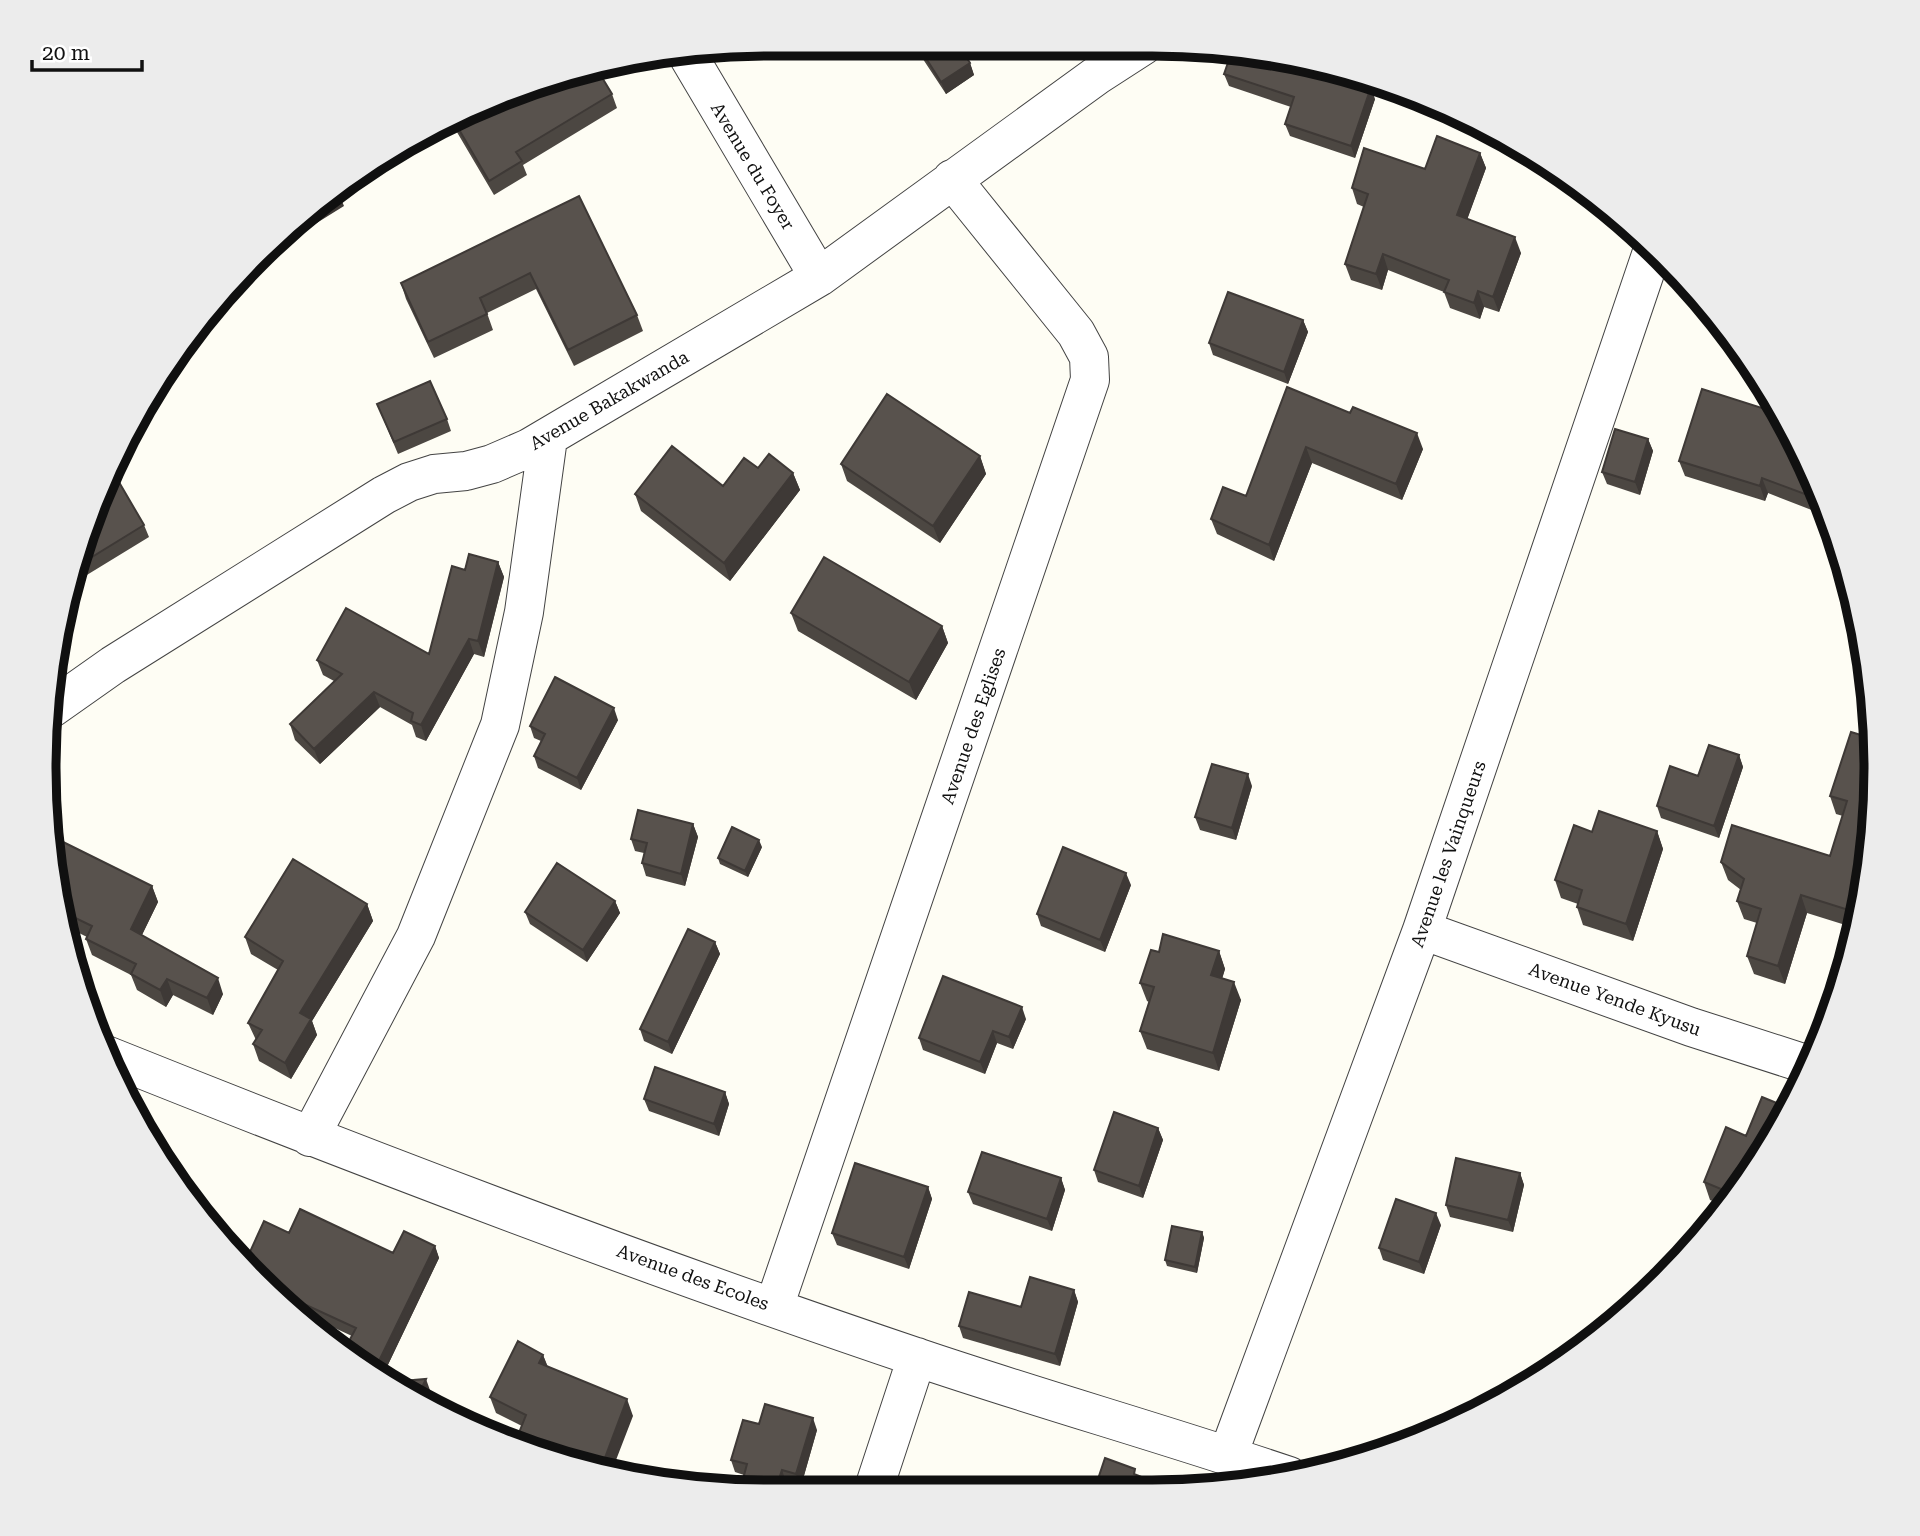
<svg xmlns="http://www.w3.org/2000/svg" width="1920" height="1536" font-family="'Roboto Serif',serif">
<rect width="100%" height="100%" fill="#fefdf4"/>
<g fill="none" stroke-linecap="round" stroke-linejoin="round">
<defs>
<path id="minor" d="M687,54L819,277
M52,708L113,665L384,495L409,482L434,474L466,471L492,464L529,448L819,277L1096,76L1144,45
M1422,930L1691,1027L1809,1065
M106,1055C373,1162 643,1265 916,1357C1040,1399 1165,1434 1289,1476
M310,1137L416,936L500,725L524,612L548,438
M774,1307L1090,380L1089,357L1076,333L952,179
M1228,1455L1422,930L1653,249
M873,1491L917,1357"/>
</defs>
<!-- minor casing -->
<use href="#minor" stroke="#434343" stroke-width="40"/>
<!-- minor -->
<use href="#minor" stroke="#fff" stroke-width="38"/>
</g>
<!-- wall -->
<path fill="#4c4742" d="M913,44H958L970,63L974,75L946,94Z
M581,68L612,94L617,108L523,165L527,175L494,195L451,122Z
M1224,74L1375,99L1355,158L1290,136L1285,124L1291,107L1229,86Z
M1517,143L1571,182L1519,160L1515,148Z
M1480,153L1486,168L1467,219L1521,253L1499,312L1484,307L1480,319L1450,308L1444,292L1388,270L1382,290L1351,280L1345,264L1364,207L1357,204L1352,188Z
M579,196L637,315L643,331L574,366L536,289L487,313L493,330L434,358L406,299L401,283Z
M1303,320L1308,332L1288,384L1213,355L1209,343Z
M1287,387L1423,449L1402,500L1312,463L1274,561L1217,534L1211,519L1246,496Z
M377,404L447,419L451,431L398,454Z
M1648,439L1653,451L1640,495L1607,484L1602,472Z
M1801,447L1827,516L1768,493L1765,501L1685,476L1679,461Z
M980,456L986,474L940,543L847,481L841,464Z
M758,468L793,473L800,490L730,581L641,511L635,494L723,486Z
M111,478L144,525L149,537L77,581L72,572Z
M498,562L504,577L484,657L474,654L426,741L416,737L412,725L380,707L320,764L295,740L290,724L334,681L323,675L317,660L429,654L465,570Z
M791,613L942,626L948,643L916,700L798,631Z
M618,720L581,790L538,768L534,756L541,741L534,738L530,726Z
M1851,732L1870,862L1855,928L1807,913L1785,984L1754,974L1747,956L1757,923L1744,919L1737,901L1741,890L1728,880L1721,862L1830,856L1843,816L1836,814L1830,796Z
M1739,755L1743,767L1719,838L1661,818L1657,806L1698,776Z
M1252,786L1236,840L1200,830L1195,817Z
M693,824L698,837L685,886L646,876L642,863L644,853L635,851L631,839Z
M1657,831L1663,849L1633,941L1583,925L1577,907L1578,904L1561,898L1555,880L1592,832Z
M53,837L152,886L158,902L142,935L223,994L213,1015L173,995L166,1007L137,990L131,975L92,955L86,939L87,937L65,926Z
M762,847L748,877L720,864L718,858Z
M1131,885L1105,952L1041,926L1037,914Z
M615,901L620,913L587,962L530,924L525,912Z
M367,904L373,921L312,1021L317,1035L291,1079L259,1061L253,1044L256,1040L248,1023L278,970L251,954L245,937Z
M715,942L720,954L672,1054L644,1041L640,1029Z
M1219,951L1225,969L1222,978L1241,1000L1219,1071L1147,1049L1140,1031L1149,1002L1147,1001L1140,983L1159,952Z
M1026,1019L1013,1049L997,1043L985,1074L923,1050L919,1038Z
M725,1092L729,1104L719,1136L649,1111L644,1099Z
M1158,1128L1163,1140L1143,1198L1098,1182L1094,1170Z
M1779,1130L1725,1206L1710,1200L1704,1182L1746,1136Z
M1520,1173L1524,1185L1513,1232L1450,1217L1446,1205Z
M1061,1178L1065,1190L1052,1231L973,1204L968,1192Z
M928,1187L932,1199L909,1269L837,1245L832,1233Z
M1441,1225L1424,1274L1383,1260L1379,1248Z
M1202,1232L1204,1238L1197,1273L1167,1266L1165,1260Z
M289,1233L393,1253L435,1246L439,1258L384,1373L352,1357L347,1345L352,1336L289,1307L244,1265Z
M1074,1290L1078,1302L1060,1366L963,1338L959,1326L1021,1307Z
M543,1355L548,1367L633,1416L522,1426L496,1413L490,1397Z
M759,1424L817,1430L801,1486L786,1482L784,1491H745L742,1483L744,1475L735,1472L731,1460Z"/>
<!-- shaded-wall -->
<path fill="#3e3936" d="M970,63L974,75L946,94L941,82Z
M1371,87L1375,99L1355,158L1351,146Z
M1480,153L1486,168L1463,231L1457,215Z
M339,194L344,206L270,252L268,246L325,203Z
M1515,237L1521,253L1499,312L1493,297Z
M1383,254L1388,270L1382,290L1376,274Z
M1478,291L1484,307L1480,319L1474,303Z
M1303,320L1308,332L1288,384L1284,372Z
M1417,433L1423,449L1402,500L1396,484Z
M1648,439L1653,451L1640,495L1635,482Z
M1306,447L1312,463L1274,561L1269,545Z
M980,456L986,474L940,543L933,526Z
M793,473L800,490L730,581L724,563Z
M1762,478L1768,493L1765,501L1760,486Z
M498,562L504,577L484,657L478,641Z
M942,626L948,643L916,700L909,682Z
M469,639L474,654L426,741L421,725Z
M374,692L380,707L320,764L314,749Z
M614,708L618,720L581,790L577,778Z
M1739,755L1743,767L1719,838L1714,826Z
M1248,774L1252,786L1236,840L1232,828Z
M693,824L698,837L685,886L681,874Z
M1657,831L1663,849L1633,941L1626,924Z
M759,840L762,847L748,877L745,871Z
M1126,873L1131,885L1105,952L1100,940Z
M152,886L158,902L137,945L131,929Z
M1801,895L1807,913L1785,984L1778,966Z
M615,901L620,913L587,962L583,950Z
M367,904L373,921L312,1021L317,1035L291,1079L285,1063L300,1013Z
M715,942L720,954L672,1054L668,1042Z
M1219,951L1225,969L1218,993L1211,975Z
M218,978L223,994L213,1015L207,998Z
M167,979L173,995L166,1007L160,990Z
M1234,982L1241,1000L1219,1071L1213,1053Z
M1022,1007L1026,1019L1013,1049L1009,1037Z
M993,1031L997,1043L985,1074L980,1062Z
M725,1092L729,1104L719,1136L714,1124Z
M1158,1128L1163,1140L1143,1198L1139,1186Z
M1520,1173L1524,1185L1513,1232L1508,1220Z
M1061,1178L1065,1190L1052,1231L1047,1219Z
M928,1187L932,1199L909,1269L904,1257Z
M1436,1213L1441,1225L1424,1274L1419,1262Z
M1202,1232L1204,1238L1197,1273L1195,1267Z
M435,1246L439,1258L384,1373L379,1361Z
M1074,1290L1078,1302L1060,1366L1055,1354Z
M543,1355L549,1371L539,1363Z
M426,1379L431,1393L426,1404L417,1398Z
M627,1399L633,1416L611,1473L600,1471Z
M813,1418L817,1430L801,1486L796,1474Z
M782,1470L786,1482L784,1491H775Z"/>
<!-- building -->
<path fill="#58524d" stroke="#3e3936" stroke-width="2" d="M917,44H958L970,63L941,82Z
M1232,51L1291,60L1371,87L1351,146L1285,124L1294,97L1224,74Z
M595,66L612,94L516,152L522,161L489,181L454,121L581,68Z
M1437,136L1480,153L1457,215L1515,237L1493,297L1478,291L1474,303L1444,292L1449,280L1383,254L1376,274L1345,264L1368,194L1352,188L1364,148L1425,169Z
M1517,143L1537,157L1515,148Z
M579,196L637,315L568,350L530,273L480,298L487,314L428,342L401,283Z
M1228,292L1303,320L1284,372L1209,343Z
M430,381L447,419L394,442L377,404Z
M1287,387L1350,413L1353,407L1417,433L1396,484L1306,447L1269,545L1211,519L1223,487L1246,496Z
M1702,389L1781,414L1801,447L1821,500L1762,478L1760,486L1679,461Z
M887,394L980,456L933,526L841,464Z
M1615,429L1648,439L1635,482L1602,472Z
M672,446L723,486L744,458L758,468L769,454L793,473L724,563L635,494Z
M116,477L144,525L74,568L111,478L112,480Z
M469,554L498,562L478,641L469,639L421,725L411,721L413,713L374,692L314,749L290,724L342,674L317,660L346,608L429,654L452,566L465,570Z
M824,557L942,626L909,682L791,613Z
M555,677L614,708L577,778L534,756L545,734L530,726Z
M1851,732L1874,739L1870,862L1858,913L1801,895L1778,966L1747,956L1761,909L1737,901L1744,879L1721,862L1732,825L1830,856L1847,801L1830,796Z
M1709,745L1739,755L1714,826L1657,806L1670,766L1698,776Z
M1212,764L1248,774L1232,828L1195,817Z
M638,810L693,824L681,874L642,863L647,843L631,839Z
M1599,811L1657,831L1626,924L1577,907L1582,890L1555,880L1574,825L1592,832Z
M732,827L759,840L745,871L718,858Z
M53,837L152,886L131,929L218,978L207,998L167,979L160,990L131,974L136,964L86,939L92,926L63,912Z
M1063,847L1126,873L1100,940L1037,914Z
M293,859L367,904L300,1013L311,1019L285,1063L253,1044L262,1030L248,1023L283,961L245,937Z
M557,863L615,901L583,950L525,912Z
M688,929L715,942L668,1042L640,1029Z
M1163,934L1219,951L1211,975L1234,982L1213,1053L1140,1031L1154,987L1140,983L1151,950L1159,952Z
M943,976L1022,1007L1009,1037L993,1031L980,1062L919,1038Z
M655,1067L725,1092L714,1124L644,1099Z
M1762,1097L1789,1108L1779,1130L1733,1194L1704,1182L1726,1127L1746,1136Z
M1114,1112L1158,1128L1139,1186L1094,1170Z
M982,1152L1061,1178L1047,1219L968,1192Z
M1456,1158L1520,1173L1508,1220L1446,1205Z
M855,1163L928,1187L904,1257L832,1233Z
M1396,1199L1436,1213L1419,1262L1379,1248Z
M300,1209L393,1253L404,1231L435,1246L379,1361L347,1345L356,1328L267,1287L244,1265L264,1221L289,1233Z
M1172,1226L1202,1232L1195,1267L1165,1260Z
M1030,1277L1074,1290L1055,1354L959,1326L969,1292L1021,1307Z
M518,1341L543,1355L539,1363L627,1399L600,1471L581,1468L515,1443L526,1415L490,1397Z
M426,1379L417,1398L390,1382Z
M765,1404L813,1418L796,1474L782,1470L775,1491H769L742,1483L747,1464L731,1460L743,1420L759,1424Z
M1105,1458L1135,1469L1134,1474L1176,1491H1094Z"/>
<g text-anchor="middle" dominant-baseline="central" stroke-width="7" stroke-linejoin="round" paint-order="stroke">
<!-- street labels -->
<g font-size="18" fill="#101010" stroke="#fff">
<text transform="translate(753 166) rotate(59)">Avenue du Foyer</text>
<text transform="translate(609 400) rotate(-30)">Avenue Bakakwanda</text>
<text transform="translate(973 726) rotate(-71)">Avenue des Eglises</text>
<text transform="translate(1448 854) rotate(-71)">Avenue les Vainqueurs</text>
<text transform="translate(1615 999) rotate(20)">Avenue Yende Kyusu</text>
<text transform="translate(693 1277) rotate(20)">Avenue des Ecoles</text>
</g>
</g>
<!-- crop -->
<path d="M0 0H1920V1536H0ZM768 56H1152A712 712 0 0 1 1864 768V768A712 712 0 0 1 1152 1480H768A712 712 0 0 1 56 768V768A712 712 0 0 1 768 56Z" fill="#ececec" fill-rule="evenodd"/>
<path fill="none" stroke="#101010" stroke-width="9" d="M768 56H1152A712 712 0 0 1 1864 768V768A712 712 0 0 1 1152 1480H768A712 712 0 0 1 56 768V768A712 712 0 0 1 768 56Z"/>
<!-- scale -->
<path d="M32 60v10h110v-10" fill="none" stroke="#101010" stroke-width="3.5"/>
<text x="42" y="60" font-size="21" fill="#101010" stroke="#ffffff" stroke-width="5" paint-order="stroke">20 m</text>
</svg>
